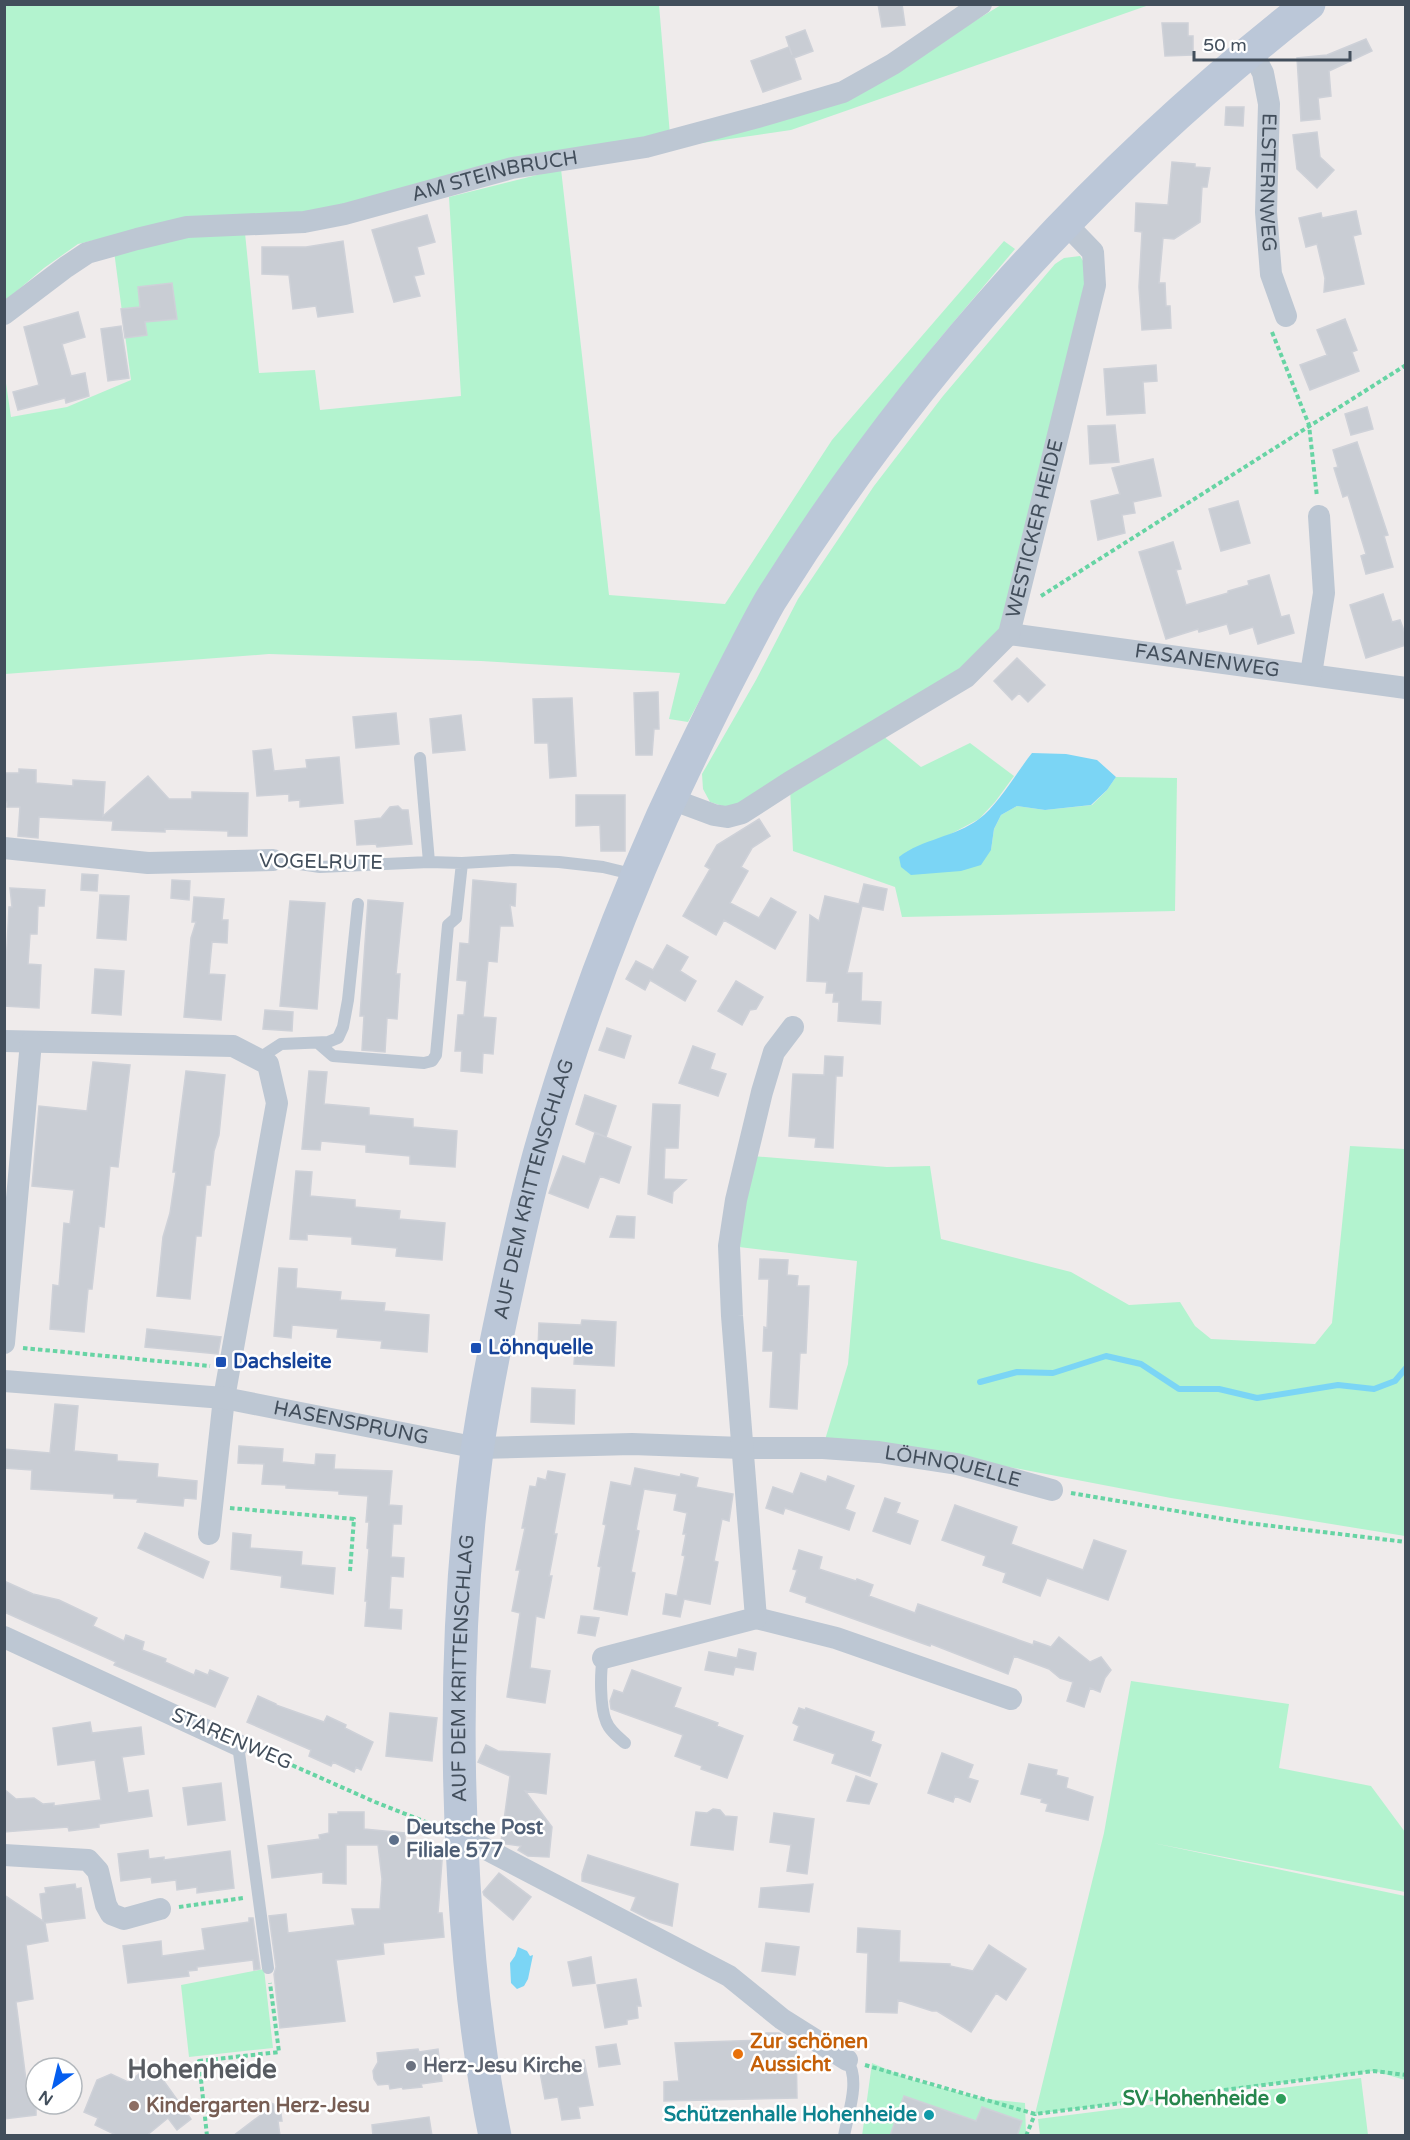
<svg xmlns="http://www.w3.org/2000/svg" width="1410" height="2140" font-family="'Varela Round',sans-serif">
<rect width="100%" height="100%" fill="#efebeb"/>
<!-- green -->
<path fill="#b3f3cf" d="M5,5H659L670,135L339,210L186,219L78,244L44,268L5,301Z
M1001,5H1149L791,130L674,147L848,97Z
M561,169L609,595L725,604L832,440L1004,241L1015,249L936,343L844,464L754,599L688,722L669,719L680,673L481,661L269,654L5,674L4,370L11,417L67,407L131,380L114,251L194,235L245,233L259,373L315,370L320,410L461,396L449,197Z
M1080,256L1085,264L1093,284L1004,631L963,673L732,809L710,802L703,789L702,774L756,680L798,599L874,486L943,396L1055,264L1064,258Z
M877,731L921,767L970,743L1014,776L995,802L979,819L947,836L991,850L994,829L1001,815L1017,806L1045,810L1092,805L1107,790L1116,777L1177,778L1175,911L902,917L895,887L793,851L790,788Z
M1350,1146L1405,1149V1536L1171,1498L962,1458L824,1443L848,1364L857,1261L739,1247L752,1156L887,1167L930,1166L941,1239L1071,1272L1129,1305L1180,1302L1195,1326L1211,1339L1315,1344L1332,1323Z
M1131,1681L1289,1704L1279,1768L1371,1786L1405,1832V1892L1153,1843L1405,1896V2080L1374,2071L1035,2114L1104,1833Z
M264,1969L273,2048L189,2057L181,1985Z
M872,2063L909,2079L978,2098L1025,2103L1026,2135L862,2136Z
M1361,2078L1368,2135H1040L1038,2119Z"/>
<!-- water -->
<path fill="#7bd5f5" d="M1032,753L1066,754L1097,760L1116,777L1107,790L1091,805L1045,810L1017,806L1001,815L994,829L991,850L981,865L961,871L911,875L901,867L899,857C922,839 955,837 979,819C999,804 1016,773 1032,753Z
M518,1947L527,1951L530,1956L533,1955L528,1979L524,1986L517,1989L511,1983L510,1963L515,1956Z"/>
<g fill="none" stroke-linecap="round" stroke-linejoin="round">
<!-- stream -->
<path stroke="#7bd5f5" stroke-width="6" d="M980,1382L1017,1372L1053,1373L1106,1356L1141,1364L1179,1389H1219L1257,1398L1338,1385L1374,1389L1395,1381L1406,1368"/>
</g>
<!-- building -->
<path fill="#c9cdd4" stroke="#ced1d8" stroke-width="1.5" d="M878,4H902L905,25L882,27Z
M1162,23H1188V36H1193V55L1165,56Z
M805,30L813,51L794,58L801,79L763,92L751,61L789,47L792,55L786,37Z
M1366,39L1372,51L1329,71L1331,96L1318,98L1320,119L1301,121L1297,58L1327,55Z
M1226,107H1244L1243,126L1225,125Z
M1317,132L1320,157L1334,170L1317,188L1297,169L1293,135Z
M1172,162L1195,164V167L1210,168L1207,187H1202L1200,222L1174,239L1163,238L1159,283H1165L1166,306H1170L1171,328L1142,330L1139,287L1142,232L1135,231L1136,203L1168,205Z
M1356,211L1361,234L1353,236L1364,284L1324,292L1325,278L1317,244L1306,247L1299,218L1321,213L1322,218Z
M427,215L435,242L417,247L424,274L414,276L420,296L394,302L372,230Z
M343,241L353,312L318,317L316,306L293,309L289,275L262,274V247H306Z
M172,283L177,319L145,322L147,335L125,338L121,309L140,307L138,287Z
M78,312L85,337L62,344L71,376L85,373L89,396L66,403L65,398L18,410L13,392L39,385L24,327Z
M1345,319L1357,350L1352,352L1359,371L1310,390L1300,365L1327,355L1317,330Z
M121,326L129,378L108,381L101,329Z
M1156,365L1157,381L1143,382L1145,413L1107,415L1104,369Z
M1367,407L1373,429L1351,435L1345,414Z
M1115,425L1119,462L1090,464L1088,426Z
M1357,442L1388,535L1384,536L1393,567L1366,574L1361,556L1366,554L1348,495L1343,497L1334,468L1338,467L1333,450Z
M1153,459L1161,496L1133,502L1135,513L1122,515L1125,533L1098,540L1091,501L1120,494L1112,468Z
M1238,501L1250,543L1221,551L1209,509Z
M1173,542L1181,569L1176,570L1186,605L1228,593V591L1249,585L1248,581L1269,575L1281,617L1289,615L1294,633L1258,644L1253,627L1230,634L1227,624L1199,632L1198,629L1166,639L1139,552Z
M1383,594L1392,622L1400,620L1406,636V645L1366,658L1350,605Z
M1017,658L1045,685L1028,702L1019,693L1012,700L994,681Z
M658,692L659,729H654L652,755H636L634,693Z
M572,698L576,776L550,778L548,743H535L533,699Z
M396,713L399,744L356,748L353,717Z
M461,715L465,750L433,753L430,719Z
M271,749L274,771L307,768L306,760L339,757L343,803L300,807V800L289,801V794L257,796L253,751Z
M19,769L36,770V783L73,786V780L105,782L103,816L148,776L169,799H192V792L248,793L247,836H228V831L165,829V832L112,830L113,821L39,817L38,838L18,836L20,807H7V802H4V773H19Z
M576,795H625V851H601L600,825L576,826Z
M398,806L402,810H408L412,844L377,847L376,844L357,845L355,821L381,818L390,807Z
M759,819L770,836L752,848L741,867L748,871L730,903L759,918L771,898L796,912L775,949L724,920L716,935L683,916L710,869L705,866L717,845Z
M82,874L98,875L97,891L81,890Z
M172,880L190,881L189,900L171,898Z
M473,880L516,884L515,906L510,905L513,926H500L497,962L488,961L483,1017L496,1018L493,1054L483,1053L482,1073L461,1071L462,1051H455L458,1015H464L467,981L457,980L460,943L469,944Z
M864,884L887,889L883,910L862,906L847,973H862L861,1001L881,1002L880,1024L838,1021L839,1002H833L834,993H826L827,982L807,981L810,915L819,921L825,896L859,904Z
M10,888L45,890L44,906H38L37,934H30L28,964L41,965L39,1008L4,1006L9,907H12Z
M100,895L129,896L126,940L97,938Z
M194,897L224,899L222,920H228L227,943L212,942L209,974L225,975L221,1020L184,1017L191,938L196,922H192Z
M368,900L403,903L396,974H400L397,1019L387,1018L385,1052L362,1050L364,1016H360Z
M290,901L325,903L317,1009L280,1006Z
M667,945L688,957L680,971L696,981L685,1001L650,980L645,990L626,979L636,961L653,970Z
M95,969L124,971L121,1015L92,1013Z
M736,981L763,997L756,1009L750,1010L742,1025L718,1011Z
M265,1010L293,1012L292,1031L263,1029Z
M607,1028L631,1036L624,1058L599,1050Z
M693,1046L715,1054L710,1069L726,1074L718,1096L679,1083Z
M825,1056L843,1057L842,1076H836L833,1148L815,1147L816,1138L789,1136L793,1074L824,1075Z
M93,1062L130,1065L118,1167L110,1166L104,1227L99,1226L92,1289H88L84,1332L50,1329L53,1285L59,1286L64,1223L70,1224L74,1190L32,1186L39,1106L87,1111Z
M186,1071L225,1075L219,1135L214,1151L210,1185H206L201,1236H196L190,1299L157,1296L163,1237L170,1213L176,1172H173Z
M309,1071L327,1072L324,1104L369,1108V1115L413,1119V1127L457,1131L455,1167L410,1164V1156L366,1152V1145L321,1141L320,1150L302,1149Z
M585,1095L616,1106L606,1137L576,1124Z
M653,1104L680,1105L678,1148H665L664,1179L686,1180L673,1192L672,1203L648,1194Z
M595,1133L631,1147L619,1183L600,1176L588,1208L549,1193L563,1156L585,1164Z
M296,1171L312,1172L310,1196L355,1200V1207L400,1211L399,1219L445,1223L442,1260L396,1256L397,1248L352,1244V1237L307,1234V1240L290,1239Z
M617,1216L635,1217L634,1238L610,1237Z
M760,1259L788,1260L787,1275L798,1276L797,1286H809L806,1353H800L797,1409L770,1407L773,1351H763L764,1327L767,1328L769,1279H759Z
M279,1268L297,1269L296,1288L341,1292L340,1300L385,1303L384,1311L429,1315L427,1352L381,1348L382,1341L337,1337L338,1329L292,1325L291,1338L274,1336Z
M582,1320L616,1322L614,1366L574,1364L575,1350L538,1348L539,1323L581,1325Z
M147,1329L221,1337L218,1354L145,1347Z
M532,1388L575,1390L574,1424L531,1422Z
M55,1404L78,1406L74,1451L117,1455V1461L158,1464L157,1477L197,1481L196,1499L184,1498L183,1506L137,1502L138,1499L114,1498V1494L31,1489L32,1470L4,1468V1449L50,1453Z
M239,1446L283,1449L282,1462L315,1465L316,1454L335,1455L334,1469L392,1471L389,1505L402,1506L401,1524H393L391,1557L404,1558L403,1577L391,1576L389,1609L402,1610L401,1629L365,1626L367,1601H365L369,1549L367,1548L369,1522H366L368,1496L339,1494V1491L286,1488V1485L262,1484L264,1464L238,1463Z
M635,1468L680,1477L681,1474L698,1478L696,1487L733,1494L729,1521L722,1519L714,1561L718,1562L710,1604L684,1599L680,1617L663,1614L666,1594L677,1596L685,1556L682,1555L686,1534H683L687,1513L674,1510L677,1494L644,1489L636,1530L639,1531L631,1572L635,1573L627,1615L594,1609L601,1567L598,1566L606,1525L603,1524L611,1482L631,1486Z
M548,1471L565,1474L554,1534H557L549,1576H552L544,1618L536,1616L530,1668L550,1671L545,1703L507,1697L520,1613L512,1611L520,1570H516L525,1528H522L530,1486L536,1487L538,1478L546,1480Z
M801,1473L826,1482L828,1476L854,1486L845,1509L855,1513L849,1530L785,1508L783,1514L766,1508L773,1487L793,1494Z
M885,1498L900,1503L896,1513L918,1521L910,1544L873,1531Z
M955,1505L1017,1527L1011,1544L1083,1570L1094,1540L1126,1551L1108,1600L1047,1578L1040,1596L1003,1582L1006,1573L983,1565L986,1556L942,1540Z
M145,1533L209,1562L203,1578L138,1548Z
M233,1533L251,1535L250,1548L302,1552L301,1565L335,1568L333,1594L281,1587L282,1576L231,1569Z
M799,1550L822,1557L819,1569L856,1581L857,1579L873,1585L869,1596L915,1613L918,1604L1033,1645L1034,1641L1051,1647L1059,1637L1090,1662L1101,1657L1111,1670L1105,1678L1100,1692L1090,1688L1084,1707L1067,1701L1073,1682L1060,1678L1049,1669L1014,1656L1008,1674L931,1644L930,1646L806,1602L807,1597L790,1591L797,1570L793,1569Z
M4,1581L33,1594L59,1600L97,1618L93,1626L124,1641L126,1635L144,1642L142,1650L166,1659L165,1662L194,1675L196,1670L208,1675L210,1670L228,1678L215,1707L114,1665L116,1662L4,1612Z
M581,1616L599,1618L595,1636L578,1633Z
M739,1649L756,1653L753,1670L735,1667L733,1675L705,1670L709,1652L737,1658Z
M632,1670L681,1688L674,1707L718,1723L717,1726L743,1736L727,1778L701,1769L702,1766L675,1756L683,1735L611,1709L610,1701L614,1690L623,1693Z
M258,1696L276,1704V1705L324,1722L327,1716L346,1725L345,1728L373,1742L361,1770L356,1767L354,1772L333,1762L331,1766L309,1756L311,1750L247,1722Z
M799,1708L805,1710L806,1708L874,1732L871,1741L881,1745L870,1776L832,1763L835,1754L794,1740L799,1726L793,1723Z
M390,1713L437,1718L432,1761L386,1756Z
M90,1722L92,1733L141,1727L144,1754L122,1757L128,1793L148,1790L152,1816L99,1824V1827L69,1831L68,1827L4,1832V1789L16,1799L34,1798L43,1804L54,1803V1806L101,1800L95,1760L58,1765L53,1728Z
M486,1745L498,1751L550,1754L546,1794L525,1791L552,1827L549,1857L528,1856L518,1850L521,1846L506,1844L501,1842L510,1776L478,1762Z
M942,1753L973,1765L968,1778L978,1781L970,1802L955,1796L953,1802L928,1793Z
M1029,1764L1057,1770L1056,1775L1068,1778L1066,1788L1093,1797L1088,1820L1046,1811L1048,1804L1041,1802L1042,1799L1021,1794Z
M856,1776L877,1784L869,1804L847,1801Z
M221,1783L225,1820L188,1825L183,1788Z
M713,1809L720,1810L725,1816L737,1817L733,1850L691,1845L696,1812L707,1813Z
M338,1812H364V1829L405,1833V1845L443,1848L438,1913H442L444,1937L383,1943L384,1954L336,1960L345,2021L280,2028L274,1974L276,1967L269,1916L286,1914L288,1933L355,1925L352,1909H380L382,1879L378,1845H346V1884L323,1883V1872L272,1878L268,1846L320,1839L319,1835L329,1833V1814H338Z
M774,1813L814,1819L807,1874L787,1871L791,1845L770,1842Z
M148,1850L149,1859L164,1857V1860L230,1851L234,1888L197,1893V1887L177,1890L176,1880L152,1883L151,1877L121,1881L118,1854Z
M588,1855L678,1884L672,1926L649,1919L631,1910L636,1897L582,1881V1874Z
M499,1873L531,1897L513,1920L484,1895L483,1892Z
M75,1884L76,1889L81,1888L85,1918L45,1923L48,1941L26,1945L33,1999L16,2002L26,2080L36,2078V2115L4,2119V1895L43,1921L40,1894L46,1893L45,1888Z
M813,1884L809,1912L759,1907L761,1888Z
M249,1918H253L260,1969L254,1970L253,1960L197,1967V1970L188,1971L189,1976L128,1983L123,1946L161,1941L162,1956L205,1950L202,1929L249,1922Z
M858,1928L900,1931L899,1962L950,1964V1966L973,1971L989,1945L1026,1969L1006,2000L996,1993L971,2032L937,2011H932L898,2000L897,2013L866,2012L868,1953L857,1952Z
M766,1943L799,1947L795,1975L762,1971Z
M591,1957L595,1983L573,1986L568,1962Z
M636,1979L641,2006H637L638,2018L627,2020V2024L605,2028L597,1985Z
M766,2033H779L796,2044L797,2098L664,2101V2082L679,2081L675,2043L766,2040Z
M616,2044L620,2064L599,2067L596,2047Z
M418,2049L419,2052L438,2049L442,2081L421,2084L422,2087L403,2089L402,2087L390,2089L389,2084L378,2085L374,2079L373,2071L378,2062L377,2053Z
M584,2060L593,2105L578,2107L580,2118L562,2120L558,2097L545,2099L539,2067Z
M143,2071L158,2073L191,2119L177,2130L168,2118L146,2136H118L95,2125L98,2118L84,2112L97,2080L111,2074L128,2082Z
M904,2096L976,2121L982,2107L1022,2121L1017,2136H890Z
M271,2103L280,2107L282,2121H278L280,2136H233L262,2114L260,2111Z
M429,2117L432,2136H373L372,2125Z"/>
<g fill="none" stroke-linecap="round" stroke-linejoin="round">
<!-- path -->
<path stroke="#67d4a4" stroke-width="4" stroke-dasharray="4.5 3" stroke-linecap="butt" d="M1272,332L1309,425L1317,497
M1041,596L1406,365
M23,1348L210,1366
M1071,1493L1247,1523L1406,1542
M230,1508L354,1519L350,1571
M258,1750L375,1802L436,1826
M179,1907L243,1898
M865,2065L1035,2114L1374,2071L1406,2075
M207,2136L199,2061L279,2052L270,1983
M1026,2136L1035,2114"/>
<!-- lane -->
<path stroke="#bdc7d3" stroke-width="12" d="M420,758L429,862
M273,860L320,867L429,862L462,863L513,860L559,862L603,867L636,875
M318,1043L333,1056L424,1063L432,1061L436,1055L448,925L456,918L462,863
M258,1059L281,1044L328,1042L338,1038L343,1027L348,1000L358,904
M603,1658C600,1673 600,1707 606,1721C609,1730 618,1737 625,1743
M238,1745L268,1968
M844,2136C848,2113 861,2080 847,2060"/>
<!-- street -->
<g stroke="#bdc7d3" stroke-width="22">
<path id="s1" d="M1251,50L1263,73L1269,104L1266,212L1271,274L1286,316"/>
<path id="s2" d="M4,314L66,267L87,253L137,239L187,227L304,222L345,214L512,168L646,147L765,115L843,92L893,64L981,4"/>
<path id="s3" d="M1009,634L1406,688"/>
<path d="M1311,674L1324,593L1319,516"/>
<path id="s4" d="M671,799L714,815L727,817L742,813L790,782L966,677L1009,634L1095,285L1093,252L1065,223"/>
<path d="M4,848L148,863L273,860"/>
<path d="M4,1041L233,1046L268,1064L277,1103L224,1398L209,1534"/>
<path d="M4,1343L31,1042"/>
<path id="s5" d="M4,1381L224,1398L478,1448L632,1444L742,1448H823L879,1452L957,1464L1052,1490"/>
<path d="M756,1618L836,1638L1011,1699"/>
<path d="M4,1637L238,1745"/>
<path d="M603,1658L756,1618L732,1316L729,1246L736,1200L762,1092L774,1052L793,1027"/>
<path d="M461,1836L729,1976L782,2019L847,2060"/>
<path d="M4,1855L88,1860L98,1871L106,1905L111,1914L124,1919L160,1909"/>
</g>
<!-- secondary -->
<path stroke="#bbc7d8" stroke-width="33" id="s6" d="M495,2136C478,2053 469,1968 464,1884C455,1740 458,1594 477,1451C484,1403 493,1356 503,1309C515,1254 526,1199 542,1144C574,1032 615,923 662,817C686,765 710,715 736,665C747,644 758,622 770,601C913,372 1096,170 1309,4"/>
</g>
<!-- markers -->
<g fill="#1a4fb4" stroke="#fff" stroke-width="2">
<rect x="470" y="1342" width="12" height="12" rx="3"/>
<rect x="215" y="1356" width="12" height="12" rx="3"/>
</g>
<circle fill="#5c6f8a" stroke="#fff" stroke-width="2" cx="394" cy="1840" r="6"/>
<circle fill="#e8710a" stroke="#fff" stroke-width="2" cx="738" cy="2054" r="6"/>
<circle fill="#6b7280" stroke="#fff" stroke-width="2" cx="411" cy="2066" r="6"/>
<circle fill="#2e9e5b" stroke="#fff" stroke-width="2" cx="1281" cy="2099" r="6"/>
<circle fill="#8d6e63" stroke="#fff" stroke-width="2" cx="134" cy="2106" r="6"/>
<circle fill="#0f9aa8" stroke="#fff" stroke-width="2" cx="929" cy="2115" r="6"/>
<g text-anchor="middle" dominant-baseline="central" stroke-width="5" stroke-linejoin="round" paint-order="stroke">
<!-- street labels -->
<g font-size="20" fill="#424e5b" stroke="#fff">
<text stroke="none"><textPath href="#s2" startOffset="520">AM STEINBRUCH</textPath></text>
<text stroke="none"><textPath href="#s1" startOffset="136">ELSTERNWEG</textPath></text>
<text stroke="none"><textPath href="#s4" startOffset="506">WESTICKER HEIDE</textPath></text>
<text stroke="none"><textPath href="#s3" startOffset="200">FASANENWEG</textPath></text>
<text transform="translate(321 862) rotate(1)">VOGELRUTE</text>
<text stroke="none"><textPath href="#s6" startOffset="956">AUF DEM KRITTENSCHLAG</textPath></text>
<text stroke="none"><textPath href="#s5" startOffset="350">HASENSPRUNG</textPath></text>
<text stroke="none"><textPath href="#s5" startOffset="956">LÖHNQUELLE</textPath></text>
<text stroke="none"><textPath href="#s6" startOffset="470">AUF DEM KRITTENSCHLAG</textPath></text>
<text transform="translate(232 1739) rotate(23)">STARENWEG</text>
</g>
<!-- transit labels -->
<g font-size="20" font-weight="bold" fill="#164399" stroke="#fff" text-anchor="start">
<text x="488" y="1348">Löhnquelle</text>
<text x="233" y="1362">Dachsleite</text>
</g>
<!-- service labels -->
<g font-size="20" font-weight="bold" fill="#4e5e75" stroke="#fff" text-anchor="start">
<text x="406" y="1828">Deutsche Post<tspan x="406" dy="23">Filiale 577</tspan></text>
</g>
<!-- food labels -->
<g font-size="20" font-weight="bold" fill="#c56008" stroke="#fff" text-anchor="start">
<text x="750" y="2042">Zur schönen<tspan x="750" dy="23">Aussicht</tspan></text>
</g>
<!-- worship labels -->
<g font-size="20" font-weight="bold" fill="#5b616d" stroke="#fff" text-anchor="start">
<text x="423" y="2066">Herz-Jesu Kirche</text>
</g>
<!-- leisure labels -->
<g font-size="20" font-weight="bold" fill="#27864d" stroke="#fff" text-anchor="end">
<text x="1269" y="2099">SV Hohenheide</text>
</g>
<!-- education labels -->
<g font-size="20" font-weight="bold" fill="#785e54" stroke="#fff" text-anchor="start">
<text x="146" y="2106">Kindergarten Herz-Jesu</text>
</g>
<!-- culture labels -->
<g font-size="20" font-weight="bold" fill="#0d838f" stroke="#fff" text-anchor="end">
<text x="917" y="2115">Schützenhalle Hohenheide</text>
</g>
<!-- district labels -->
<g font-size="26" font-weight="bold" fill="#575b61" stroke="#fff">
<text x="202" y="2069">Hohenheide</text>
</g>
</g>
<!-- border -->
<rect width="1410" height="2140" fill="none" stroke="#424e5b" stroke-width="12"/>
<!-- north arrow -->
<g transform="translate(54 2086) rotate(214)"><circle r="28" fill="#ffffff" stroke="#b3b8bd" stroke-width="1.5"/>
<path d="M0-4.5L10 22L0 15L-10 22Z" fill="#055eef"/>
<text y="-9" font-size="16" font-weight="bold" text-anchor="middle" fill="#424e5b">N</text>
</g>
<!-- scale -->
<path d="M1194 51v9h156v-9" fill="none" stroke="#424e5b" stroke-width="3"/>
<text x="1203" y="51" font-size="18" fill="#424e5b" stroke="#ffffff" stroke-width="4.5" paint-order="stroke">50 m</text>
</svg>
